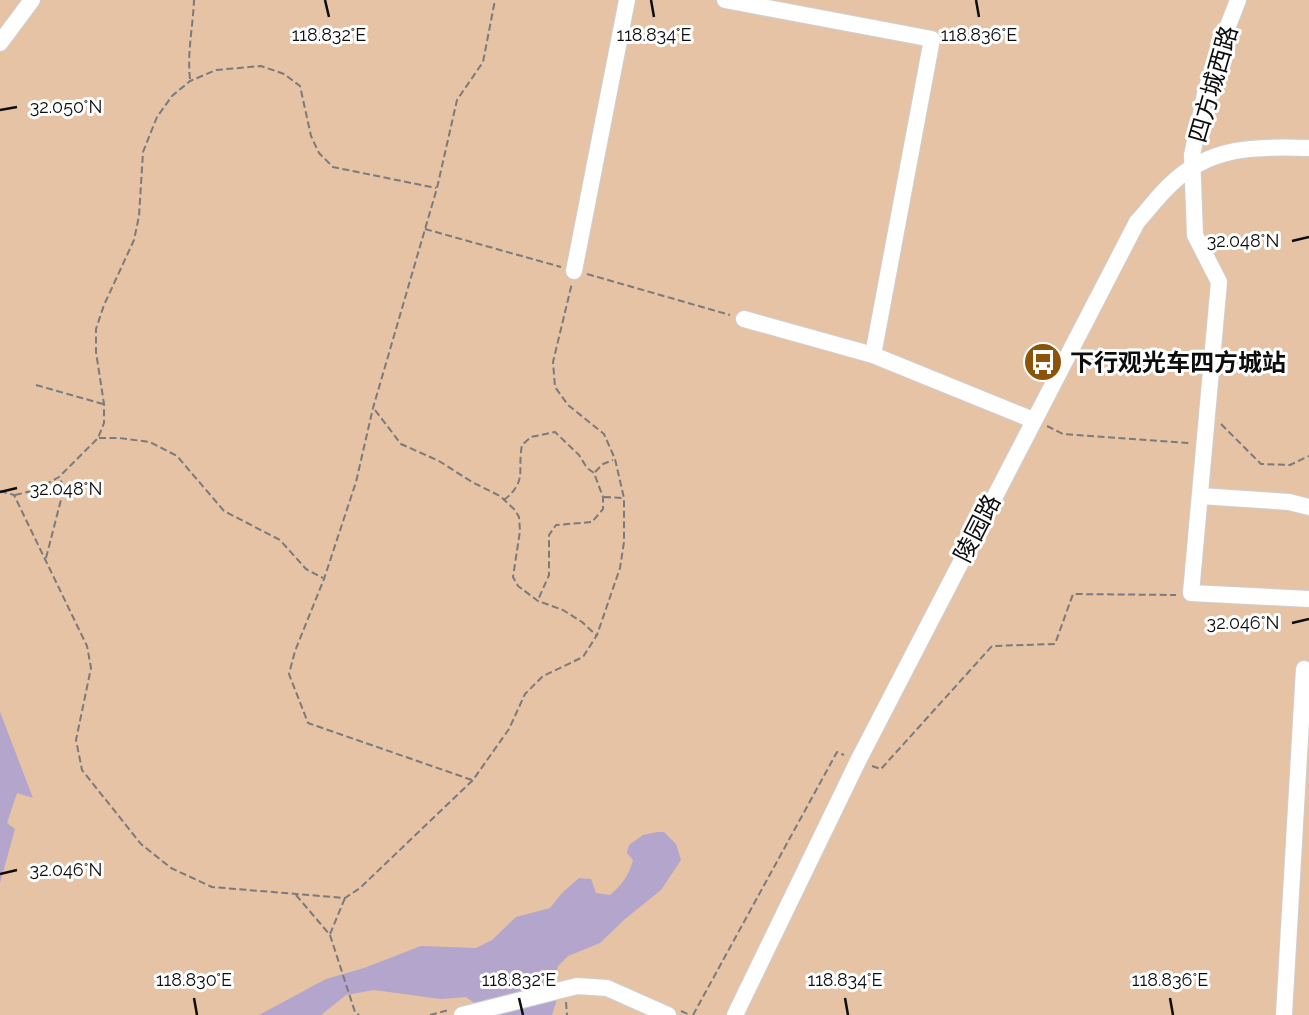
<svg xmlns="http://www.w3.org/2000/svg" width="1309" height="1015" font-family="Raleway,'Noto Sans SC',sans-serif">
<rect width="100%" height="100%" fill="#fbfafe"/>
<!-- forest -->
<path fill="#e5c3a4" d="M0,0H1309V1015H0Z"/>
<!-- water -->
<path fill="#b3a5cc" d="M0,712L33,798L17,793L7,823L15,829L0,883Z
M657,832H664L676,844L681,860L661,890L625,919L600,943L568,956L558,966L555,983L557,999L552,1015H480L477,1005L466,997L441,999L374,990L346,995L321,1015H259L326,979L364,968L421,946L476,948L492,940L516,917L550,908L562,893L579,878L591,879L596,893L610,895C622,885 629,875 633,860L627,853L629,845L643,835Z"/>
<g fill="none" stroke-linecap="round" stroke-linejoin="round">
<defs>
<path id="minor" d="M725,0L932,39L873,355
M1238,0L1216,57L1205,94L1192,155L1195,235L1219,282L1191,593L1309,599
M0,43L32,0
M574,271L627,0
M744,319L873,355L1033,420
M1200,496L1289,502L1309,507
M462,1015L577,986L607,988L668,1015
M735,1015L858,761L1137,222C1148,210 1158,196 1170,185C1209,146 1257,146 1309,148
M1284,1015L1304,669"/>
</defs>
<!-- minor casing -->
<use href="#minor" stroke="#cfced1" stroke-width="18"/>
<!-- path -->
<path stroke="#7b7a7d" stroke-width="2" stroke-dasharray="7 3.5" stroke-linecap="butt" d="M190,79C187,52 193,27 194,0
M425,229L561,267
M587,274L730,315
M36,385L103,404
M375,410L401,444L439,461L472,482L500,496L515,510L519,517L520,531L513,577L518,586L538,601L563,610L582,622L596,635
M1221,424L1261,464L1290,465L1309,456
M1047,426L1063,434L1190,443
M99,438H119L150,442L177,456L224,511L280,540L306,569L323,578
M595,472L603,464L613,460
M0,491L14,495L87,646L91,668L76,740L82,770L141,844L171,868L212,887L345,898L360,888L473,780L509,729L525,694L543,676L583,657L597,635L620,568L624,542V498L615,459L604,434L568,405L555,387L553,362L572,283
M15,495L36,490L59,477L98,438L104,423V404L96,352V329L104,305L134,240L139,216L143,152L157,117L172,96L190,81L216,70L261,66L284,74L300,86L311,136L319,153L333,167L436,188
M604,497L623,498
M504,500C528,481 517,470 522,445L531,437L555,432L579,455L587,468L594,473L603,497V509L592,522L556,525L549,535V575L538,600
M46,558L64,488L59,477
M872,766L881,769L992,646L1055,644L1073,594L1176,595
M472,780L308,723L289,674L295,651L324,579L356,482L373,408L437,188L457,100L483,62L495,0
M296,895L330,935L355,1012L359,1015
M330,934L345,898
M566,1002L567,1015
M681,1011L690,1015
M430,1015L449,1010
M693,1015L837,752L844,755"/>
<!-- minor -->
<use href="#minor" stroke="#fff" stroke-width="16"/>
</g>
<!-- ticks -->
<path fill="none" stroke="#0d0d0e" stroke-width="2.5" d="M325,0L329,17M651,0L654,17M976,0L979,17M0,110L17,107M1292,241L1309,237M0,492L17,488M1292,623L1309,619M0,874L17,870M194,998L197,1015M519,998L523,1015M845,998L848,1015M1170,998L1173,1015"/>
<!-- icons -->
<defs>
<symbol id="bus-disc" viewBox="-11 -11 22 22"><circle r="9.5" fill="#8c530b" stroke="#fff"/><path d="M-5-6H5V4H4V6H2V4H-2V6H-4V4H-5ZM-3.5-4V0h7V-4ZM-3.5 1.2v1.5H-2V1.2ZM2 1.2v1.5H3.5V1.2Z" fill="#fff"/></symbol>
</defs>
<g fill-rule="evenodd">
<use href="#bus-disc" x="1021" y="340" width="44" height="44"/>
</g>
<g text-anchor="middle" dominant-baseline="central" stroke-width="6" stroke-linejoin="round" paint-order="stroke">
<!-- street labels -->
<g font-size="24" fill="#0d0d0e" stroke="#fff">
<text transform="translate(1213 84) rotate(-74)">四方城西路</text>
<text transform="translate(977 528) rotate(-63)">陵园路</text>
</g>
<!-- poi labels -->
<g font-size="24" font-weight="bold" fill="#0d0d0e" stroke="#fff" text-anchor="start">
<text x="1070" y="362">下行观光车四方城站</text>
</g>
</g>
<g font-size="18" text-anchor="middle" fill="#0d0d0e" stroke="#fff" stroke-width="6" stroke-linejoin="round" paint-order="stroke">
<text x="329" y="41">118.832°E</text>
<text x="654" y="41">118.834°E</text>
<text x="979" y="41">118.836°E</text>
<text x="66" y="113">32.050°N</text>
<text x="1243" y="247">32.048°N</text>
<text x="66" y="495">32.048°N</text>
<text x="1243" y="629">32.046°N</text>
<text x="66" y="876">32.046°N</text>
<text x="194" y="986">118.830°E</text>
<text x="519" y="986">118.832°E</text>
<text x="845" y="986">118.834°E</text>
<text x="1170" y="986">118.836°E</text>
</g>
</svg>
